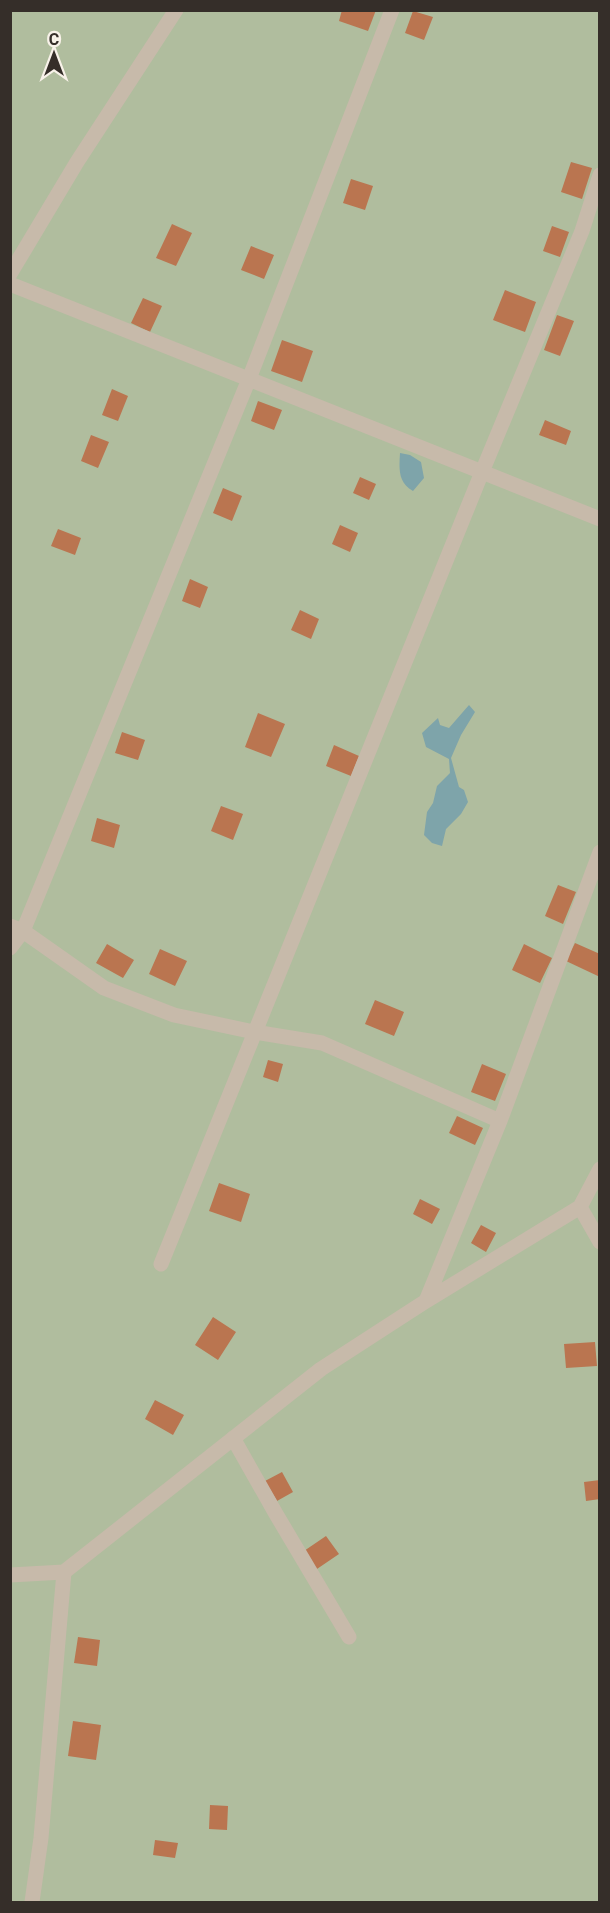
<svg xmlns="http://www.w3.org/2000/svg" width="610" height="1913" font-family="Roboto,sans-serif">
<rect width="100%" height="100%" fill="#f0e9dd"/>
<!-- green -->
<path fill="#b0bd9e" d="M11,11H599V1902H11Z"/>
<!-- water -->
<path fill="#7ea4aa" d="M400,453L410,455L421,462L424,478L413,491C398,483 399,469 400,453Z
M469,705L475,712L461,735L451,758L459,787L464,790L468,802L461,814L446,829L442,846L432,843L424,835L427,812L433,803L437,786L450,773L449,759L426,747L422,733L438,718L440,725L449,728Z"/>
<!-- building -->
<path fill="#ba7550" d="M342,10H376L368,31L339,21Z
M413,11L433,17L424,40L405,33Z
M571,162L592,168L582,199L561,192Z
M351,179L373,186L365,210L343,203Z
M172,224L192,233L176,266L156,258Z
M552,226L569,232L560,257L543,251Z
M251,246L274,255L264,279L241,270Z
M505,290L536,302L525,332L493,320Z
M143,298L162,306L150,332L131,323Z
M557,315L574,321L560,356L544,350Z
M282,340L313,351L302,382L271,371Z
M112,389L128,396L118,421L102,415Z
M258,401L282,410L274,430L251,421Z
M545,420L571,431L566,445L539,435Z
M91,435L109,442L98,468L81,461Z
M360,477L376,484L369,500L353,493Z
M223,488L242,496L232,521L213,513Z
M340,525L358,533L350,552L332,544Z
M58,529L81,538L75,555L51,546Z
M190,579L208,587L200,608L182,601Z
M300,610L319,619L311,639L291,630Z
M258,713L285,724L271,757L245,747Z
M122,732L145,740L138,760L115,753Z
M334,745L359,756L351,776L326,766Z
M221,806L243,814L233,840L211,831Z
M97,818L120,825L114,848L91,841Z
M558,885L576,892L563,924L545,916Z
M575,943L600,954V977L566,961Z
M107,944L134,960L123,978L96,963Z
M524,944L552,958L540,983L512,970Z
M160,949L187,961L175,986L149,974Z
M375,1000L404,1012L394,1036L365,1024Z
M268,1060L283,1064L278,1082L263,1077Z
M482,1064L506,1074L495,1101L471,1092Z
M457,1116L483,1128L475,1145L449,1133Z
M219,1183L250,1194L241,1222L209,1211Z
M420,1199L440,1209L432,1224L413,1214Z
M481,1225L496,1233L486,1252L471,1243Z
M213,1317L236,1332L218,1360L195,1345Z
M595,1342L597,1366L566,1368L564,1344Z
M155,1400L184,1415L173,1435L145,1419Z
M282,1472L293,1492L277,1501L265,1481Z
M600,1480V1499L586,1501L584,1482Z
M326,1536L339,1554L314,1571L301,1553Z
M78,1637L100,1640L97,1666L74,1663Z
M73,1721L101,1725L96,1760L68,1756Z
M210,1805L228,1806L227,1830L209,1829Z
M155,1840L178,1843L175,1858L153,1855Z"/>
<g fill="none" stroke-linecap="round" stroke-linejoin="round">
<!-- minor -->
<path stroke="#c7baaa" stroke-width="15" d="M10,274L77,162L176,10
M10,284L600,519
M10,926L23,931L104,988L174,1015L254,1032L322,1043L500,1121
M10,948L23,931L249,379L392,10
M580,1207L600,1242
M161,1264L482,472L582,231L600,175
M426,1301L500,1121L600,852
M233,1438L276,1514L349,1637
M10,1575L64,1572L321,1369L426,1301L580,1207L600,1169
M32,1902L41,1838L64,1572"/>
</g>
<!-- border -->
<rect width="610" height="1913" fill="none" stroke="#352e29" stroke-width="24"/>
<!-- north arrow -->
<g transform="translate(54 54)" stroke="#f8f2e9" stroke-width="4.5" paint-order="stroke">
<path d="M0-4.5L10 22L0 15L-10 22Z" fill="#352e29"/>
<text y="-9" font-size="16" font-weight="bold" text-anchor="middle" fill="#352e29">С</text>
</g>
</svg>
